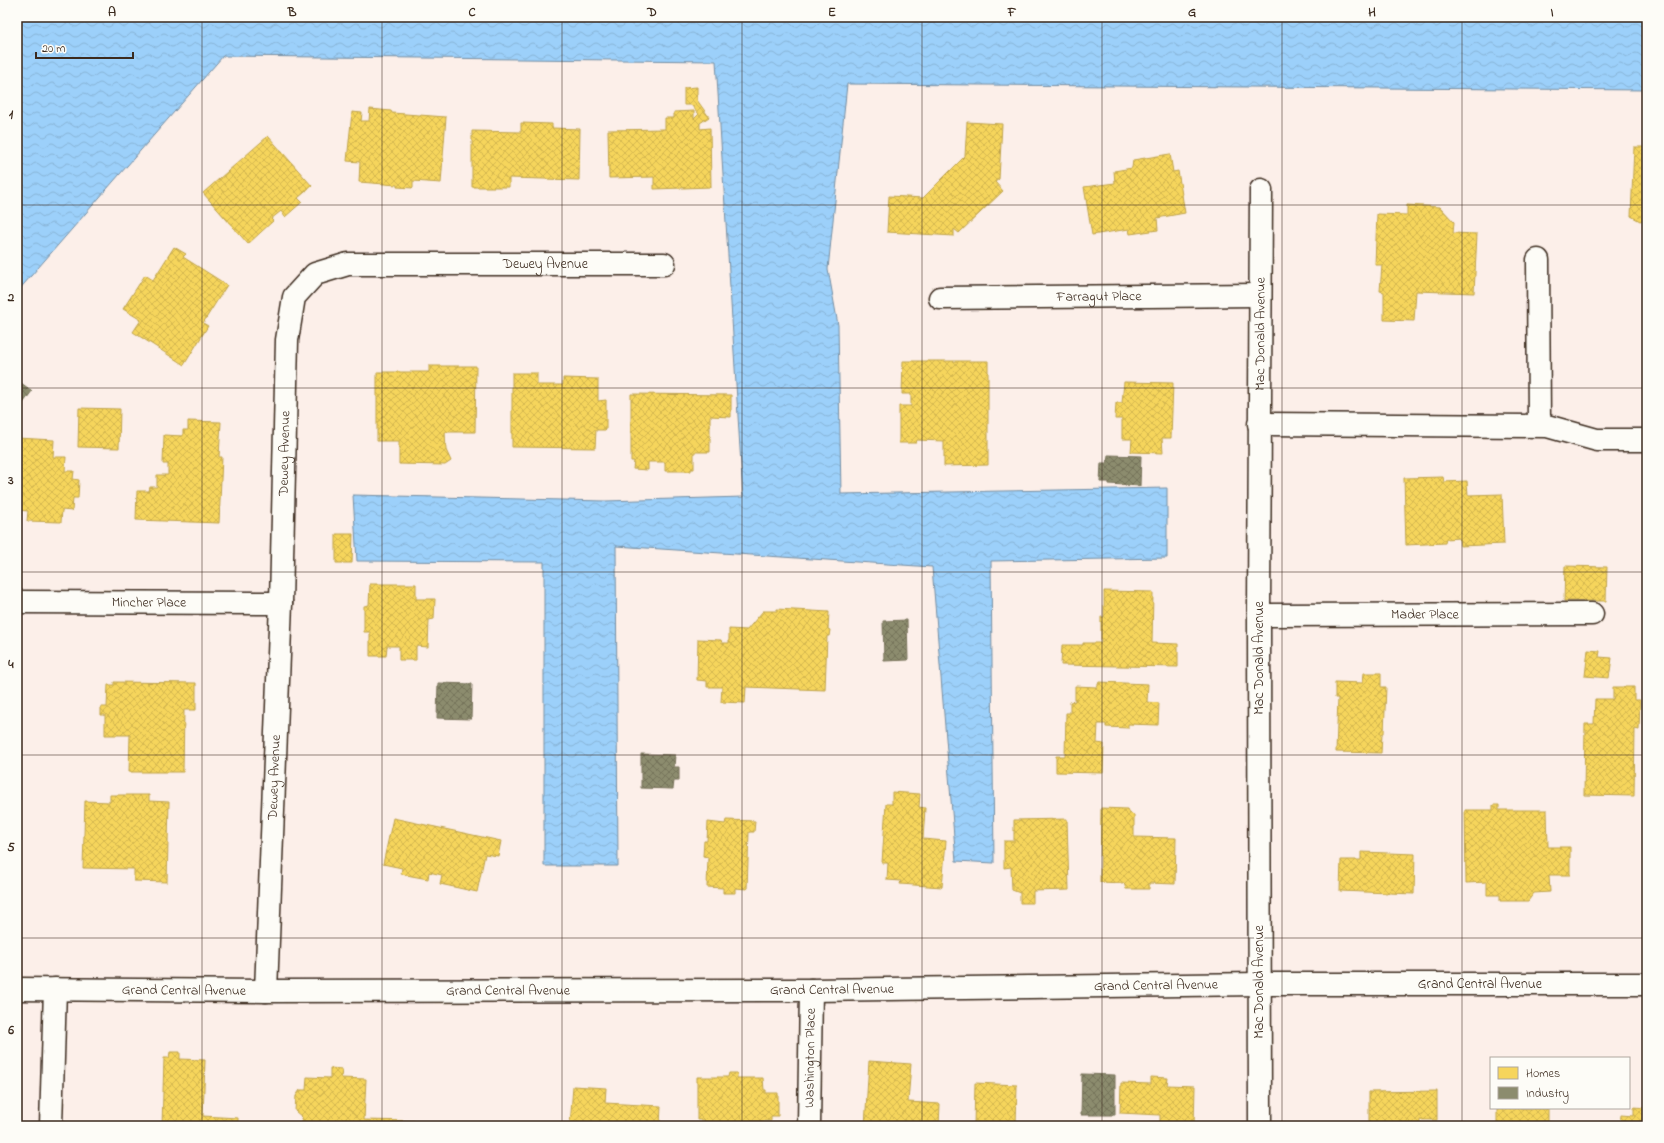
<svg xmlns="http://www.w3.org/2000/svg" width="1664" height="1143" font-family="'Indie Flower',sans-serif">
<defs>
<pattern id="water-waves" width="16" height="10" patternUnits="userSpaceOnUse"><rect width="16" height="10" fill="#9cd0fa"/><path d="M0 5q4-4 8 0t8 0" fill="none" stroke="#87b3d6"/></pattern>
<pattern id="homes-cross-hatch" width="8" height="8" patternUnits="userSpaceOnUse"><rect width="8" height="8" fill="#f6d55c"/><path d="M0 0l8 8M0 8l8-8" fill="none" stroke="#d4b750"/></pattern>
<pattern id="industry-cross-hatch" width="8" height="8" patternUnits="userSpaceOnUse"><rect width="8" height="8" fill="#8c8c6e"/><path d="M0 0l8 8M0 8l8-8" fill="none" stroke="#74735a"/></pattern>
</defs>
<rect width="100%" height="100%" fill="#fcefe9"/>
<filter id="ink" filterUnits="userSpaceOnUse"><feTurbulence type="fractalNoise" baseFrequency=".025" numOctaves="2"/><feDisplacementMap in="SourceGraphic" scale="8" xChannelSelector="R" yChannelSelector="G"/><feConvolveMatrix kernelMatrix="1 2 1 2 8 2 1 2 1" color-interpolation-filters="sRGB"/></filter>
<g filter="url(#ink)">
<!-- water -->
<path fill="url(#water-waves)" stroke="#758ea2" d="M17,17H1647V90L847,84L828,269L838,325L841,494L1167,488V558L991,561L994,863L956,861L932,567L616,546L618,866H544V562L357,561L353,495L605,501L743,497L716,61L223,56L17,292Z"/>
<!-- homes -->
<path fill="url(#homes-cross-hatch)" stroke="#bea249" d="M697,87V100L709,117L700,123V129L710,128L711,187L654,189V177L609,178L608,130L665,129V118H674V112L694,111V119L699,114L691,105H684V88Z
M370,109L391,111L392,113L446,117L441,183L413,181V188L397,187V185L359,182L360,162L347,161L352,112L362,113L361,121H369Z
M967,122L1002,124L999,179L995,182L1003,191L959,233L954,229V236L887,232L889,196L923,198L965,156Z
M521,123L552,124V128L580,129L579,180L509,178V187H472V131L521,132Z
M268,136L312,186L298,198L302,202L285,217L281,211L271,219L273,221L248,244L203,193Z
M1634,147H1647V219L1640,221L1631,216Z
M1170,154L1173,172L1178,171L1185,213L1157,218L1158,230L1130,234L1129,229L1092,235L1084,187L1115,183L1114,171L1132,168L1133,160Z
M1407,205L1440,207L1454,222L1453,233L1477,234L1474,293L1416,291L1414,321L1384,320V292L1380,291L1382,265H1375L1377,214L1407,215Z
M174,247L186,254L183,257L227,285L203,323L208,326L184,365L133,332L141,320L123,309L145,275L153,280Z
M903,361H988V465L944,466V441L917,440L916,443H899V406H911V394H902Z
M429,366H476L475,432H445L446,450L451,461L445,465L399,464V441H377V372H429Z
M512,373H537V385H563V378L598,379V401L606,400V430H596L595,448L512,447Z
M1124,382L1173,383L1171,438H1162L1163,453L1131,452L1132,439H1122V419H1115L1116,403H1122Z
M631,394L731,395V417L710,416V452H694V469H691V471H665V462H648V470L633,469L634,461H631Z
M79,408L120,409L119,448L78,447Z
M188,421L221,422L219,457H222L219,523L136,520L137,491H149L150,487H157V475H168V464H163L164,435L183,436V430H188Z
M17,438L54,440L53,457H66L65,471H74L73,479L79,480L78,498H73L72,511L62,510L61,522L27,521L28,511L17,510Z
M1443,477L1444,482L1467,481L1468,495L1502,494L1504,544L1460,546L1459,538L1446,539L1445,543L1406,545L1404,478Z
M336,534H353L352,563H336Z
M1565,566L1607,567L1606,601H1564Z
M370,584H416V599H435L434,619L429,620L428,647L416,646V660H399V646H387L386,656H370V632H364V606L369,605Z
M1104,591L1153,592L1152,643L1178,644V667L1061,665L1062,645H1083V643H1101V617H1104Z
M777,609L829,612L828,629L830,630L829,636H827L825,690L746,687L745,703L721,702L722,687H707V681L697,680L698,639L721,640L722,643H729V629L747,630L763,611H777Z
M1588,650L1600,651L1599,657L1612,658L1609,678L1585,676Z
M1364,673H1381V687H1386L1384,733L1382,734L1381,753L1336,752L1338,698H1335V682L1363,683Z
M114,682L196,683V710H184L183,772H129L130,735H105V715H101V707H107L108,685H114Z
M1099,682L1148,684L1147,702L1159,703L1158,725L1128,724V728L1106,727V724H1098L1097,743L1104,744L1103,773L1056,772V756H1065L1066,713H1070V702L1075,701V686L1097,687Z
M1613,687H1634V700H1640L1639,730L1635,729L1634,796L1584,795L1585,724H1594L1595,699H1613Z
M892,792L920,794L919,807L925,808L923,839L946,841L942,887L900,884L901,881L887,880L888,863H882L886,804H892Z
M110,795H149V801L169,802L167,882L134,881V869L83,868L85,801L110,802Z
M1493,805H1499V810H1547L1548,847H1570V875H1549L1550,892L1534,893L1528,901H1500V895H1487V882L1466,883L1465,810H1493Z
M1101,808L1127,809L1129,813L1134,815V837L1176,838L1175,884L1149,883V889H1126L1124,883L1100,882Z
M393,818L501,841L498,856L485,854L477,892L440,884L442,875L429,872L428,879L401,874L402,868L383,864Z
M1067,819L1069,890L1033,891V903H1020V893L1012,890L1011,867L1004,868V841H1014V820Z
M726,820L755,821L754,832H749L747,889L735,888V893H723V888L707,887L708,857L703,856L704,841H707L708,822L725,824Z
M1361,852L1415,854L1414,894L1340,891L1341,860H1361Z
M170,1052H180V1059L205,1060L203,1116L238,1118V1126H162L164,1058H169Z
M869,1061L911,1064L908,1102L940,1104L939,1126H865Z
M330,1068L342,1069L341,1078L366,1079L364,1120L414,1121V1126H302V1117L295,1111L296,1096L300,1090H306L307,1077L330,1078Z
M729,1073H737V1078H763L764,1090H766V1093H778V1116H771V1121H753V1126H704V1120H697V1077H728Z
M1151,1077L1168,1078L1167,1085L1195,1086L1194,1126H1160V1115L1120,1113L1121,1083L1151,1084Z
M975,1083L1017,1085L1016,1126H974Z
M573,1086L606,1088L605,1103L661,1106L660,1126H570Z
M1437,1091V1120H1420V1126H1356H1369V1092Z
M1634,1107L1647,1108V1126H1620L1621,1115L1634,1116Z
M1497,1108L1548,1109V1126H1497Z"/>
<!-- industry -->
<path fill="url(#industry-cross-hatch)" stroke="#746f56" d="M17,380L32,391L18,410L17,409Z
M1108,455L1141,456L1140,486L1109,484V482H1100L1101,463H1107Z
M907,620L908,660L884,661L883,621Z
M438,683L472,684L471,719L437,718Z
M641,754L675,755L674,767H679V781H674L673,789L641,788Z
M1082,1074L1115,1075V1115H1081Z"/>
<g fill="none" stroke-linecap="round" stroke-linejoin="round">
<defs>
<g id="minor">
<path d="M1538,260L1539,425"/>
<path id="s1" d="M940,298L1259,295"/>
<path d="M1259,424L1547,426L1597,440H1647"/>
<path id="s2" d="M17,602L281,603"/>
<path id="s3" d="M1259,615L1592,614"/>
<path id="s4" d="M17,989L266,991L811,990L1259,984H1647"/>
<path id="s5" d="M266,991L281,603L287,340L294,297L315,274L348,264H664"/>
<path d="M51,1126L55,989"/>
<path id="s6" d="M809,1126L811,990"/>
<path id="s7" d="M1260,1126L1259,615L1261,190"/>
</g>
</defs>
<!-- minor casing -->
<use href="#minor" stroke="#3b2a1e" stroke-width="25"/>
<!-- minor -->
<use href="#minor" stroke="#fdfcf7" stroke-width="22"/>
</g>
</g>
<!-- grid -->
<path fill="none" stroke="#3b2a1e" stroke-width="1" stroke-opacity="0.55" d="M202,17V1126M382,17V1126M562,17V1126M742,17V1126M922,17V1126M1102,17V1126M1282,17V1126M1462,17V1126M17,205H1647M17,388H1647M17,572H1647M17,755H1647M17,938H1647"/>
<g text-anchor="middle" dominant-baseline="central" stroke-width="4" stroke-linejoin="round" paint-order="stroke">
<!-- street labels -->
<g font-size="14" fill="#3b2a1e" stroke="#fdfcf7">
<text stroke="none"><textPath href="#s5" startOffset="958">Dewey Avenue</textPath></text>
<text stroke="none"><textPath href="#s1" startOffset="159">Farragut Place</textPath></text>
<text stroke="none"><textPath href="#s7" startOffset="792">Mac Donald Avenue</textPath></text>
<text stroke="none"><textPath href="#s5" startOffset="538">Dewey Avenue</textPath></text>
<text stroke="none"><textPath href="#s2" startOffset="132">Mincher Place</textPath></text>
<text stroke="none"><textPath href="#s3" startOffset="166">Mader Place</textPath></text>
<text transform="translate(1259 658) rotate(-90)">Mac Donald Avenue</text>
<text stroke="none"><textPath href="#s5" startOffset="214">Dewey Avenue</textPath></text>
<text transform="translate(1259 982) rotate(-90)">Mac Donald Avenue</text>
<text stroke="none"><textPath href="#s4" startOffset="1463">Grand Central Avenue</textPath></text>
<text stroke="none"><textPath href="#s4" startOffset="1139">Grand Central Avenue</textPath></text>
<text stroke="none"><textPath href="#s4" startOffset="815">Grand Central Avenue</textPath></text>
<text stroke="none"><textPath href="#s4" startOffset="167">Grand Central Avenue</textPath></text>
<text stroke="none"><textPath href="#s4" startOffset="491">Grand Central Avenue</textPath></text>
<text stroke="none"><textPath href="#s6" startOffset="68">Washington Place</textPath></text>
</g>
</g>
<!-- margin -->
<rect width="1664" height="1143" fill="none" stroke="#fdfcf7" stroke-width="44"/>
<!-- legend -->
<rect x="1490" y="1057" width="140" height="52" fill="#fdfcf7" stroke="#afa8a0"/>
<rect x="1498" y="1067" width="20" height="12" fill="#f6d55c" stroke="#afa8a0"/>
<text x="1526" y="1077" font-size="12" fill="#3b2a1e">Homes</text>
<rect x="1498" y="1087" width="20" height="12" fill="#8c8c6e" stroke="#afa8a0"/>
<text x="1526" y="1097" font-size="12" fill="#3b2a1e">Industry</text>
<!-- scale -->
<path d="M36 52v6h97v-6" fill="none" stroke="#3b2a1e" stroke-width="2"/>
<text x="42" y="52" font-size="12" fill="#3b2a1e" stroke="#fdfcf7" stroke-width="3" paint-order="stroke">20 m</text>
<rect x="22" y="22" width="1620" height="1099" fill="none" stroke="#3b2a1e" stroke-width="1.5"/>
<g font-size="13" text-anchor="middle" font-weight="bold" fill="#3b2a1e">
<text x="112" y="16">A</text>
<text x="292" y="16">B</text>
<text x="472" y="16">C</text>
<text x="652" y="16">D</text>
<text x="832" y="16">E</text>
<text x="1012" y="16">F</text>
<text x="1192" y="16">G</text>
<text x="1372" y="16">H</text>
<text x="1552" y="16">I</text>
<text x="11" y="118">1</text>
<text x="11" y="301">2</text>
<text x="11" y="484">3</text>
<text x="11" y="668">4</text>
<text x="11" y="851">5</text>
<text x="11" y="1034">6</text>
</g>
</svg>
